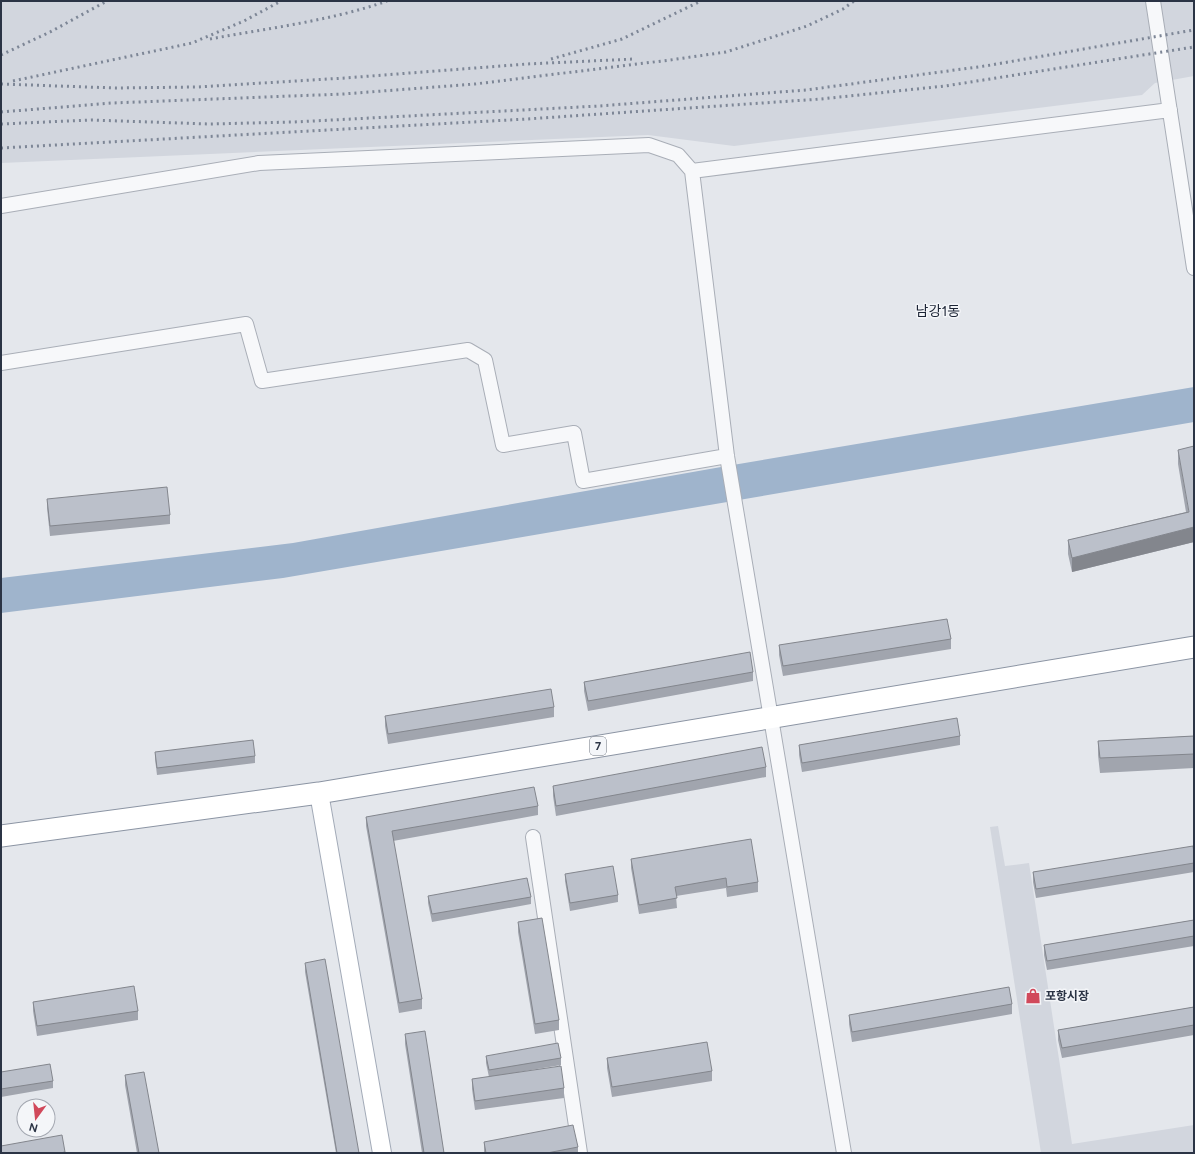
<svg xmlns="http://www.w3.org/2000/svg" width="1195" height="1154" font-family="Figtree,'Noto Sans KR',sans-serif">
<rect width="100%" height="100%" fill="#e4e7ec"/>
<!-- built -->
<path fill="#d2d6de" d="M1,1H1194V76L1155,83L1142,95L734,146L648,135L1,163Z
M998,826L1005,866L1029,863L1072,1144L1194,1125V1153H1041L990,827Z"/>
<!-- water -->
<path fill="#9fb4cc" d="M1194,387V422L283,578L1,613V578L293,543L721,467Z"/>
<g fill="none" stroke-linecap="round" stroke-linejoin="round">
<defs>
<path id="minor" d="M1153,1L1194,268
M692,171L727,456L844,1153
M1,206L259,163L649,145L678,155L692,171L1170,110
M1,363L246,324L262,381L468,350L485,360L503,445L574,433L583,481L727,456
M533,837L580,1153"/>
<path id="major" d="M319,793L382,1153"/>
<path id="highway" d="M1,836L319,793L1194,647"/>
</defs>
<!-- minor casing -->
<use href="#minor" stroke="#a9aeb7" stroke-width="16"/>
<!-- major casing -->
<use href="#major" stroke="#a3abb8" stroke-width="20"/>
<!-- highway casing -->
<use href="#highway" stroke="#8b94a3" stroke-width="23"/>
<!-- minor -->
<use href="#minor" stroke="#f7f8fa" stroke-width="14"/>
<!-- major -->
<use href="#major" stroke="#fff" stroke-width="18"/>
<!-- highway -->
<use href="#highway" stroke="#fff" stroke-width="21"/>
<!-- rail -->
<path stroke="#7d8696" stroke-width="3" stroke-dasharray="2 4" stroke-linecap="butt" d="M210,39C269,28 330,21 387,1
M1,55L50,32L107,1
M551,59L622,39L701,1
M13,81L192,43L244,21L281,1
M1,84L116,88L197,87L345,78L527,64L634,59
M1,112L112,103L343,94L475,84L670,60L726,52L807,26L843,9L854,1
M1,124L91,120L209,124L294,122L599,106L806,90L985,66L1194,30
M1,148L527,119L821,99L945,86L1194,47"/>
</g>
<!-- wall -->
<path fill="#a1a5ae" d="M1178,450L1194,542L1072,572L1068,554V540L1186,512L1178,464Z
M47,499L170,515V524L50,536L47,508Z
M951,639V649L783,676L779,655V645Z
M753,672V681L588,711L584,691V682Z
M554,707V717L388,744L385,726V716Z
M960,736V745L802,772L799,755V745Z
M1194,736V768L1100,773L1098,755V741Z
M155,752L255,756V763L157,775L155,759Z
M766,767V777L556,816L553,796V786Z
M538,806V815L393,841L422,999V1009L399,1013L366,826V817Z
M1194,853V872L1036,898L1033,882V872Z
M631,859L758,882V892L727,897L726,888L676,896L677,908L639,914L631,868Z
M565,874L618,895V902L570,911L565,881Z
M428,896L531,897V904L432,922L428,903Z
M1194,920V946L1047,970L1044,955V945Z
M518,922L559,1020V1030L535,1034L518,932Z
M305,963L359,1153H336L305,972Z
M33,1002L138,1011V1020L37,1036L33,1011Z
M1012,1004V1014L852,1042L849,1024V1015Z
M1194,1007V1035L1062,1058L1058,1040V1030Z
M405,1034L444,1153H422L405,1044Z
M486,1056L561,1058V1065L519,1072L564,1088V1098L475,1110L472,1089V1079L489,1077L486,1063Z
M607,1058L712,1071V1081L612,1097L607,1068Z
M1,1072L53,1081V1088L1,1097Z
M125,1075L159,1153H137L125,1085Z
M484,1142L578,1147V1153H484Z"/>
<!-- shaded-wall -->
<path fill="#83868d" d="M1194,527V542L1072,572V558Z"/>
<!-- building -->
<path fill="#bbc0ca" stroke="#83868d" d="M1194,446V527L1072,558L1068,540L1189,512L1178,450Z
M167,487L170,515L50,526L47,499Z
M947,619L951,639L783,666L779,645Z
M750,652L753,672L588,701L584,682Z
M551,689L554,707L388,734L385,716Z
M957,718L960,736L802,763L799,745Z
M1194,736V754L1100,758L1098,741Z
M253,740L255,756L157,768L155,752Z
M762,747L766,767L556,806L553,786Z
M534,787L538,806L392,831L422,999L399,1003L366,817Z
M751,839L758,882L727,887L726,878L675,887L677,898L639,905L631,859Z
M1193,846L1194,853V863L1036,889L1033,872Z
M613,866L618,895L570,903L565,874Z
M527,878L531,897L432,914L428,896Z
M542,918L559,1020L535,1024L518,922Z
M1194,920V936L1047,961L1044,945Z
M325,959L359,1153H337L305,963Z
M134,986L138,1011L37,1026L33,1002Z
M1009,987L1012,1004L852,1032L849,1015Z
M1194,1007V1025L1062,1048L1058,1030Z
M425,1031L444,1153H424L405,1034Z
M707,1042L712,1071L612,1087L607,1058Z
M558,1043L561,1058L489,1070L486,1056Z
M50,1064L53,1081L1,1089V1072Z
M561,1066L564,1088L475,1101L472,1079Z
M144,1072L159,1153H139L125,1075Z
M573,1125L578,1147L547,1153H486L484,1142Z
M62,1135L65,1152L60,1153H1V1146Z"/>
<!-- icons -->
<defs>
<symbol id="shop-bare" viewBox="-9 -9 18 18"><path d="M-5-2.5h2.3a2.7 3.5 0 0 1 5.4 0H5L5.5 6h-11ZM-1.5-2.5h3a1.5 2.3 0 0 0-3 0Z" fill="#d1495b" stroke="#f4f6f9" stroke-width="2.5" paint-order="stroke"/></symbol>
</defs>
<g fill-rule="evenodd">
<use href="#shop-bare" x="1022" y="985" width="22" height="22"/>
</g>
<g text-anchor="middle" dominant-baseline="central" stroke-width="3" stroke-linejoin="round" paint-order="stroke">
<!-- shield labels -->
<rect fill="#f4f6f9" stroke="#676e7b" stroke-width="1" x="590" y="737" width="16" height="18" rx="3"/>
<g font-size="11" font-weight="bold" fill="#2b3445">
<text x="598" y="746">7</text>
</g>
<!-- poi labels -->
<g font-size="12" font-weight="bold" fill="#2b3445" stroke="#f4f6f9" text-anchor="start">
<text x="1045" y="996">포항시장</text>
</g>
<!-- quarter labels -->
<g font-size="14" fill="#1d2536" stroke="#f4f6f9">
<text x="938" y="311">남강1동</text>
</g>
</g>
<!-- border -->
<rect width="1195" height="1154" fill="none" stroke="#2b3445" stroke-width="4"/>
<!-- north arrow -->
<g transform="translate(36 1118) rotate(195)"><circle r="19" fill="#f4f6f9" stroke="#a4a8b1"/>
<path d="M0-3L7 15L0 10L-7 15Z" fill="#d1495b"/>
<text y="-6" font-size="11" font-weight="bold" text-anchor="middle" fill="#2b3445">N</text>
</g>
</svg>
